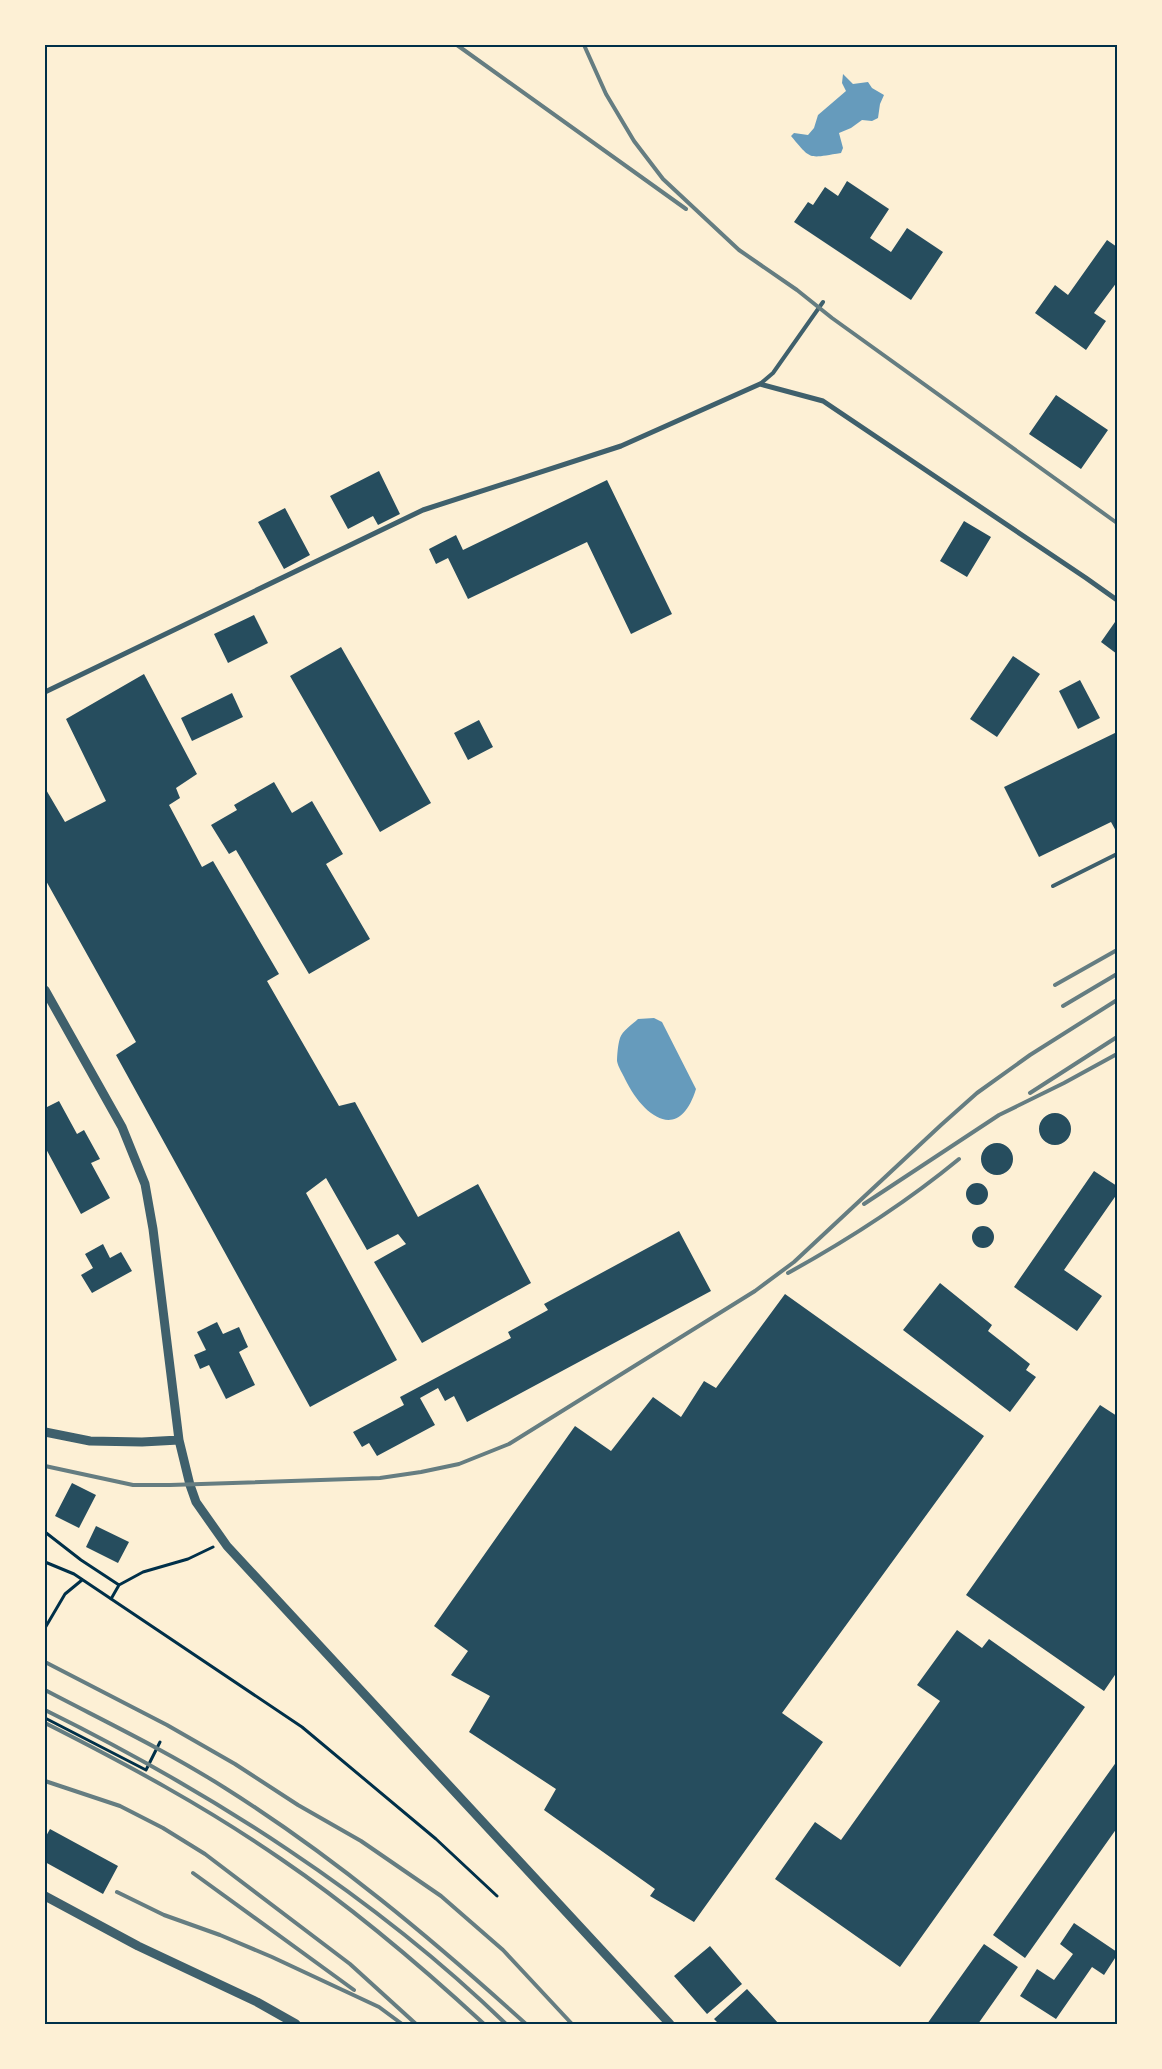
<svg xmlns="http://www.w3.org/2000/svg" width="1162" height="2069" font-family="Manrope,sans-serif">
<rect width="100%" height="100%" fill="#fdf0d5"/>
<!-- water -->
<path fill="#669bbc" d="M843,74L853,84L868,82L872,88L884,95L880,104L878,118L872,121L862,120L851,128L839,133L843,148L841,153C808,158 812,161 791,136L794,133L808,135L814,128L818,115L846,91L842,83Z
M654,1018L662,1022L696,1089C679,1144 643,1116 625,1079C623,1074 618,1067 617,1061C617,1055 618,1044 620,1038C622,1031 633,1024 638,1019Z"/>
<!-- building -->
<path fill="#264d5e" d="M847,181L889,209L870,238L891,252L907,228L943,252L911,300L794,222L808,202L813,205L825,187L838,196Z
M1107,240L1117,247V282L1094,313L1106,321L1086,350L1035,313L1055,285L1068,295Z
M1056,395L1108,430L1081,469L1029,434Z
M379,471L400,514L378,525L373,516L348,529L330,496Z
M607,480L672,614L631,634L587,542L468,599L448,558L436,564L429,549L456,535L463,550Z
M285,508L310,555L284,569L258,522Z
M964,521L991,537L967,577L940,561Z
M254,615L268,643L228,663L214,634Z
M1115,622L1117,624V654L1101,642Z
M341,647L431,803L380,832L290,676Z
M1013,656L1040,674L997,737L970,719Z
M144,674L197,774L176,788L180,798L169,805L202,867L213,861L279,974L267,981L339,1106L355,1102L418,1217L478,1184L531,1283L422,1343L374,1262L406,1244L398,1234L367,1250L326,1178L306,1193L397,1360L310,1407L116,1055L136,1042L45,879V788L65,822L106,801L66,719Z
M1080,680L1100,718L1078,729L1059,691Z
M232,693L243,717L192,741L181,718Z
M479,720L493,747L468,760L454,733Z
M1117,732V833L1111,822L1039,857L1004,787Z
M274,782L292,813L312,801L343,854L326,864L370,939L309,974L236,850L229,854L211,825L237,810L234,805Z
M59,1101L77,1134L84,1130L100,1159L91,1163L110,1198L81,1214L45,1147V1108Z
M1039 1129a16 16 0 1 1 32 0a16 16 0 1 1-32 0Z
M981 1159a16 16 0 1 1 32 0a16 16 0 1 1-32 0Z
M1094,1171L1117,1186V1194L1064,1270L1102,1296L1077,1331L1014,1287Z
M966 1194a11 11 0 1 1 22 0a11 11 0 1 1-22 0Z
M972 1237a11 11 0 1 1 22 0a11 11 0 1 1-22 0Z
M679,1231L711,1291L467,1422L454,1396L445,1401L438,1388L420,1398L435,1425L377,1456L369,1443L362,1447L353,1432L404,1405L400,1397L511,1338L508,1332L548,1310L544,1304Z
M103,1244L110,1258L121,1252L132,1271L92,1293L81,1275L93,1268L85,1254Z
M940,1283L992,1325L988,1331L1030,1364L1026,1370L1036,1377L1010,1412L903,1330Z
M785,1294L984,1436L782,1713L823,1742L694,1922L650,1896L655,1889L544,1810L556,1789L469,1732L490,1696L451,1675L468,1651L434,1626L575,1426L611,1451L653,1397L681,1417L704,1381L716,1388Z
M217,1322L223,1334L239,1327L248,1347L239,1352L255,1385L226,1399L209,1365L200,1369L194,1355L206,1350L197,1332Z
M1100,1405L1117,1416V1672L1104,1691L966,1595Z
M72,1483L96,1495L79,1528L55,1516Z
M96,1526L129,1542L118,1563L86,1547Z
M957,1630L982,1648L989,1639L1085,1707L900,1967L775,1879L815,1822L841,1840L940,1701L917,1685Z
M1117,1761V1828L1025,1958L993,1935Z
M50,1829L118,1866L103,1894L45,1862V1838Z
M1074,1923L1117,1952V1955L1104,1975L1092,1967L1056,2019L1020,1996L1037,1969L1054,1980L1073,1954L1060,1944Z
M984,1944L1018,1967L978,2024H927Z
M710,1946L742,1984L707,2014L674,1976Z
M747,1989L779,2024H719L714,2019Z"/>
<g fill="none" stroke-linecap="round" stroke-linejoin="round">
<!-- path -->
<path stroke="#003049" stroke-width="3" d="M45,1532L81,1560L119,1585L111,1599
M45,1562L74,1574L302,1727L436,1839L497,1896
M119,1585L143,1572L188,1559L213,1547
M45,1628L65,1594L82,1580
M45,1718L146,1770L160,1742"/>
<!-- service -->
<path stroke="#3f606c" stroke-width="4" d="M760,384L773,373L823,302
M1053,886L1117,854"/>
<!-- minor -->
<path stroke="#3f606c" stroke-width="5" d="M45,692L423,510L621,446L760,384L823,401L1086,578L1117,600"/>
<!-- tertiary -->
<path stroke="#3f606c" stroke-width="9" d="M45,990L122,1127L145,1184L153,1229L179,1440L190,1485L196,1502L227,1546L670,2024
M45,1432L90,1441L142,1442L179,1440
M45,1896L138,1946L257,2002L296,2024"/>
<!-- rail -->
<path stroke="#657d81" stroke-width="4" d="M457,45L686,209
M584,45L606,94L634,141L663,179L739,250L797,290L832,318L1117,523
M1055,985L1117,950
M1063,1006L1117,974
M1030,1093L1117,1037
M864,1204L999,1115L1064,1083L1117,1054
M788,1273C846,1241 908,1201 959,1159
M45,1466L133,1485H170L380,1478L421,1472L459,1464L509,1444L755,1291L794,1262L941,1125L977,1093L1030,1055L1117,1000
M45,1662L167,1725L235,1764L298,1805L361,1841L441,1896L503,1950L572,2024
M45,1690C106,1722 167,1751 225,1788C333,1856 432,1939 526,2024
M45,1710C209,1791 374,1896 506,2024
M45,1723C126,1764 206,1807 281,1859C353,1908 420,1965 484,2024
M45,1781L120,1806L163,1828L205,1854L350,1964L416,2024
M193,1873L354,1990
M117,1892L164,1915L220,1935L272,1957L379,2007L402,2024"/>
</g>
<!-- border -->
<rect width="1162" height="2069" fill="none" stroke="#fdf0d5" stroke-width="92"/>
<rect x="46" y="46" width="1070" height="1977" fill="none" stroke="#003049" stroke-width="2"/>
</svg>
